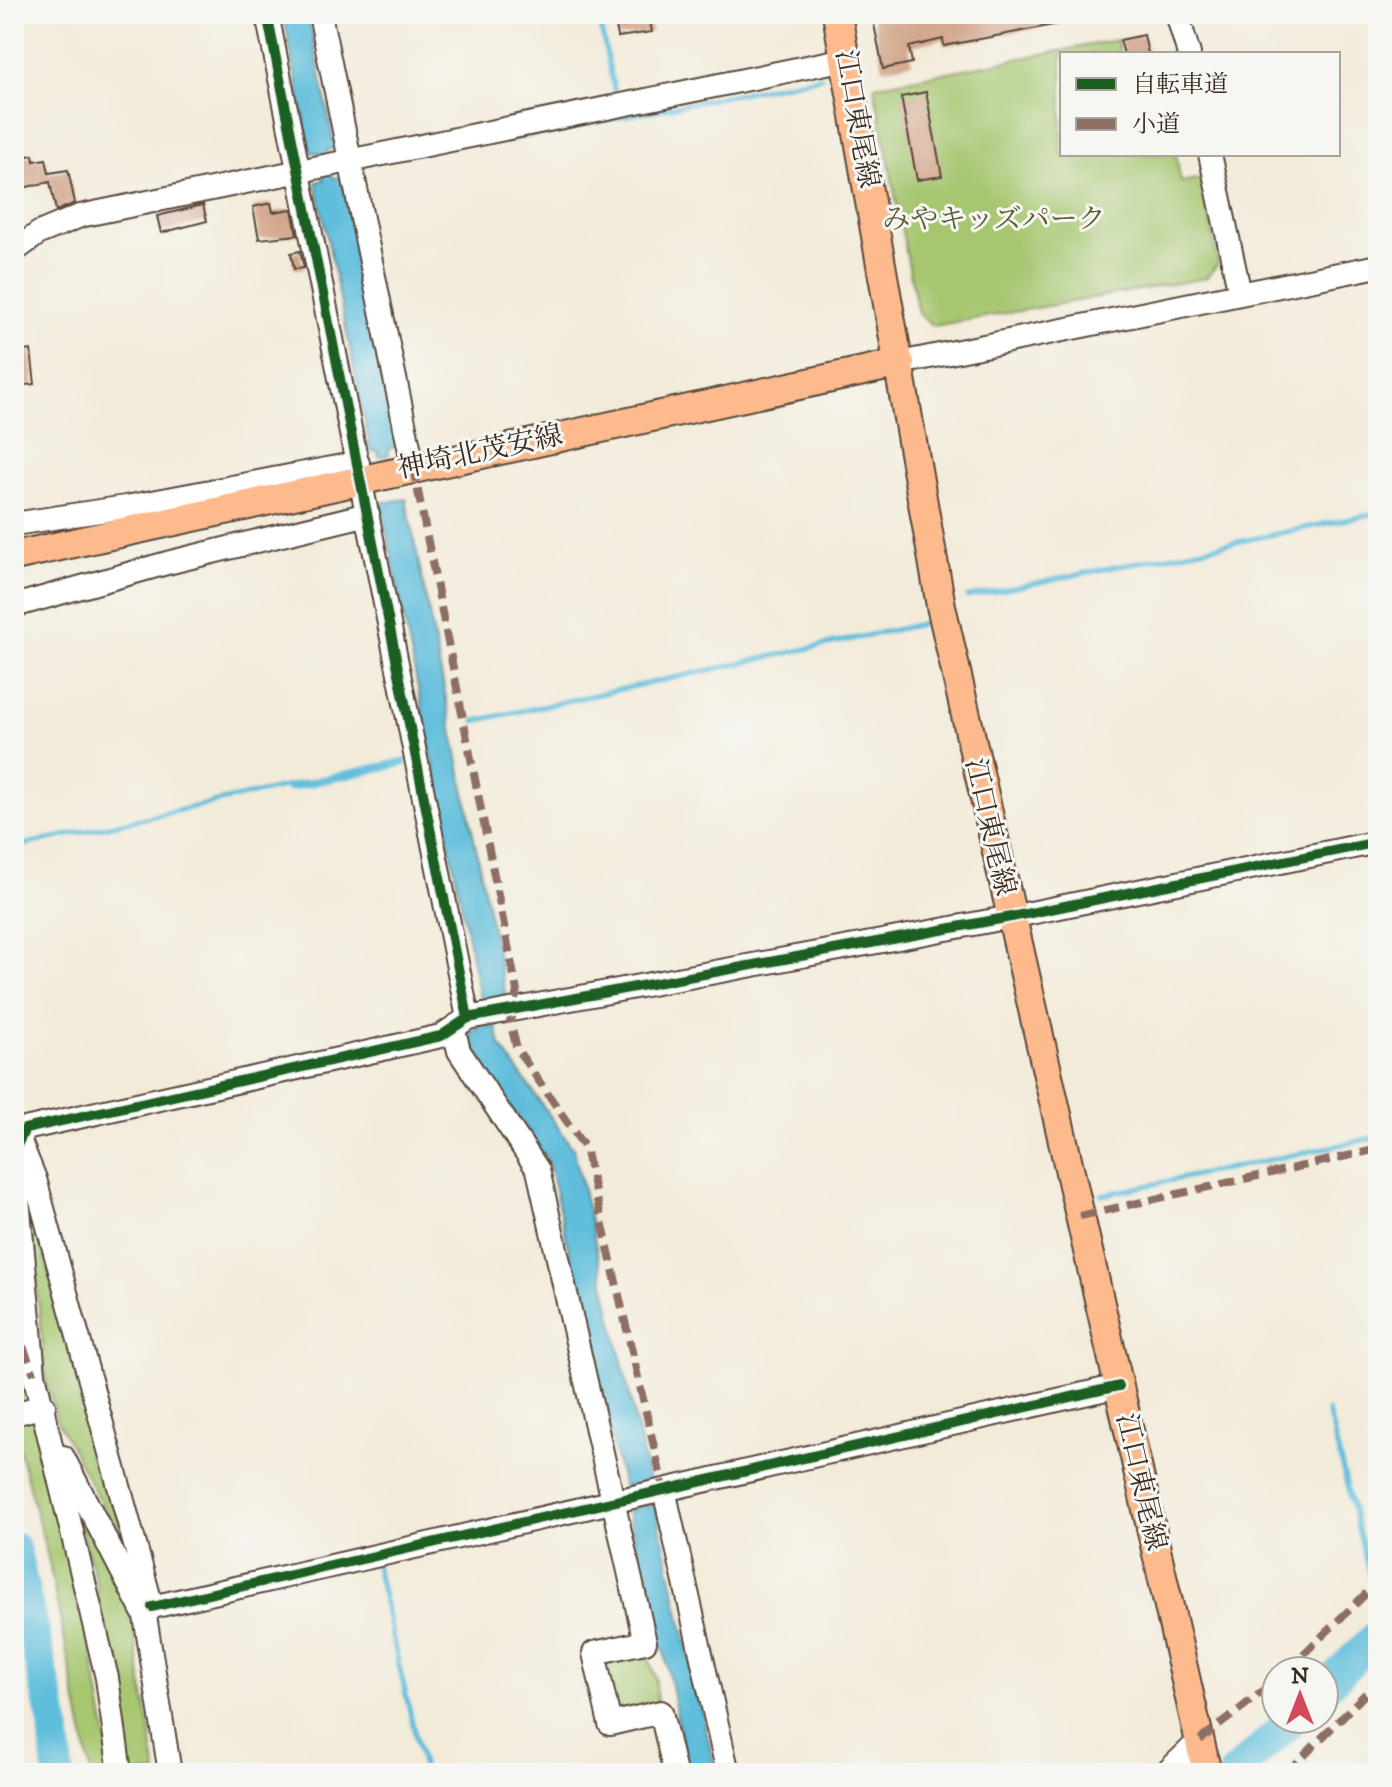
<svg xmlns="http://www.w3.org/2000/svg" width="1392" height="1787" font-family="'IM FELL DW Pica','Noto Serif JP',serif">
<rect width="100%" height="100%" fill="#f6f6f2"/>
<filter id="ink" filterUnits="userSpaceOnUse"><feTurbulence type="fractalNoise" baseFrequency=".0125" numOctaves="2"/><feDisplacementMap in="SourceGraphic" scale="16" xChannelSelector="R" yChannelSelector="G"/><feConvolveMatrix kernelMatrix="1 2 1 2 8 2 1 2 1" color-interpolation-filters="sRGB"/></filter>
<filter id="wash" filterUnits="userSpaceOnUse"><feTurbulence type="fractalNoise" baseFrequency=".006" numOctaves="4" result="noise"/><feDisplacementMap in="SourceGraphic" scale="32" xChannelSelector="R" yChannelSelector="G"/><feGaussianBlur stdDeviation="1.8" result="paint"/><feColorMatrix in="noise" values="0 0 0 0 0 0 0 0 0 0 0 0 0 0 0 0 0 1.4 0 .05"/><feComposite in="paint" operator="in"/></filter>
<g filter="url(#wash)">
<rect width="100%" height="100%" fill="#f3ebd9"/>
<!-- green -->
<path fill="#a6c66f" stroke="#707846" stroke-width="2" d="M1117,40L1120,54H1062V154H1176L1181,182L1202,178L1218,264L1206,278L934,326L918,314L874,86Z
M29,1202L127,1552L57,1421L45,1373Z
M14,1210L113,1773H91L48,1558L14,1430Z
M66,1475L130,1610L157,1773H128L96,1582Z
M645,1648L656,1679L657,1708L622,1714L612,1708L604,1664L612,1654Z"/>
<!-- water -->
<path fill="#5ebedc" stroke="#4c747d" stroke-width="2" d="M283,14H308L335,148L327,150L333,178L341,177L396,447L388,449L389,455L379,457L378,451L371,452L316,182L324,180L318,152L311,153Z
M406,499L506,998L500,999L488,1027L496,1026L500,1045L574,1150L649,1481L641,1484L647,1507L655,1505L716,1773H688L664,1650L658,1642L628,1511L636,1509L631,1486L623,1487L548,1160L474,1055L469,1032L477,1030L489,1006L488,1002L481,1003L381,503Z"/>
<g fill="none" stroke-linecap="round" stroke-linejoin="round">
<!-- stream -->
<path stroke="#5ebedc" stroke-width="5" d="M598,14L615,94
M512,139L821,77
M968,597L1378,513
M475,721L926,623
M289,789L404,764
M14,847L405,760
M1102,1195L1378,1137
M1328,1411L1370,1577
M376,1566L424,1773"/>
<!-- river -->
<path stroke="#5ebedc" stroke-width="32" d="M14,1548L54,1724L58,1773
M1324,1688L1378,1635
M1235,1773L1293,1719"/>
</g>
<g id="blocks">
<!-- building -->
<path fill="#d2a58a" d="M614,14H649L652,32L618,37Z
M872,14H1073L1074,21L944,46L943,39L909,47L912,63L883,69Z
M1144,35L1148,54H1124L1120,40Z
M926,92L942,176L917,180L901,97Z
M33,155L34,161L46,159L49,173L68,170L75,203L56,211L50,182L22,188L16,158Z
M271,203L273,212L292,209L297,235L259,239L253,207Z
M203,205L207,221L161,233L157,216Z
M300,251L304,268L294,269L291,253Z
M31,350L35,384L14,386V352Z"/>
</g>
</g>
<g filter="url(#ink)">
<use href="#blocks" fill-opacity="0" stroke="#57473a" stroke-width="2"/>
<g fill="none" stroke-linecap="round" stroke-linejoin="round">
<defs>
<path id="minor" d="M267,14L468,1018
M320,14L413,466
M1177,14L1189,54
M1210,154L1240,294
M14,251L39,233L80,216L846,59
M900,363L1378,266
M14,524L126,507L358,463
M14,606L167,563L368,514
M454,1030L459,1051L538,1170L645,1642L594,1653L610,1724L661,1712L675,1773
M18,1137L35,1179L152,1607L145,1616L170,1773
M14,1151L25,1129L441,1036L468,1018L1011,917L1378,842
M14,1154L34,1374L107,1678L120,1773
M14,1414L44,1406
M63,1457L143,1612
M664,1490L728,1773
M152,1607L1119,1386
M1166,1773L1200,1740"/>
<path id="major" d="M837,14L941,606L1207,1773
M14,556L900,363"/>
</defs>
<!-- minor casing -->
<use href="#minor" stroke="#57473a" stroke-width="26"/>
<!-- major casing -->
<use href="#major" stroke="#57473a" stroke-width="32"/>
<!-- minor -->
<use href="#minor" stroke="#fff" stroke-width="22"/>
<!-- major -->
<use href="#major" stroke="#fcba8d" stroke-width="28"/>
<!-- quiet -->
<path stroke="#8d6e63" stroke-width="8" stroke-dasharray="16 8" stroke-linecap="butt" d="M413,466L517,991L510,1022L517,1049L585,1148L664,1490
M1080,1216L1378,1149
M14,1324L34,1374
M1286,1671L1378,1582
M1200,1740L1276,1681
M1287,1773L1378,1681"/>
<defs>
<path id="cycleway" d="M267,14L468,1018
M14,1151L25,1129L441,1036L468,1018L1011,917L1378,842
M152,1607L1119,1386"/>
</defs>
<!-- cycleway casing -->
<use href="#cycleway" stroke="#f6f6f2" stroke-width="15"/>
<!-- cycleway -->
<use href="#cycleway" stroke="#1b5e20" stroke-width="10"/>
</g>
</g>
<g text-anchor="middle" dominant-baseline="central" stroke-width="6" stroke-linejoin="round" paint-order="stroke">
<!-- street labels -->
<g font-size="28" fill="#3b2a1e" stroke="#f6f6f2">
<text transform="translate(857 119) rotate(80)">江口東尾線</text>
<text transform="translate(480 452) rotate(-12)">神埼北茂安線</text>
<text transform="translate(990 827) rotate(77)">江口東尾線</text>
<text transform="translate(1141 1482) rotate(77)">江口東尾線</text>
</g>
<!-- park labels -->
<g font-size="28" fill="#5b5936" stroke="#f6f6f2">
<text x="994" y="219">みやキッズパーク</text>
</g>
</g>
<!-- margin -->
<rect width="1392" height="1787" fill="none" stroke="#f6f6f2" stroke-width="48"/>
<!-- legend -->
<rect x="1060" y="52" width="280" height="104" fill="#f6f6f2" stroke="#aba49d" stroke-width="2"/>
<rect x="1076" y="78" width="40" height="12" fill="#1b5e20" stroke="#aba49d" stroke-width="2"/>
<text x="1132" y="92" font-size="24" fill="#3b2a1e">自転車道</text>
<rect x="1076" y="118" width="40" height="12" fill="#8d6e63" stroke="#aba49d" stroke-width="2"/>
<text x="1132" y="132" font-size="24" fill="#3b2a1e">小道</text>
<!-- north arrow -->
<g transform="translate(1300 1695)"><circle r="38" fill="#f6f6f2" stroke="#aba49d" stroke-width="2"/>
<path d="M0-6L14 30L0 20L-14 30Z" fill="#d1495b"/>
<text y="-12" font-size="22" font-weight="bold" text-anchor="middle" fill="#3b2a1e">N</text>
</g>
</svg>
